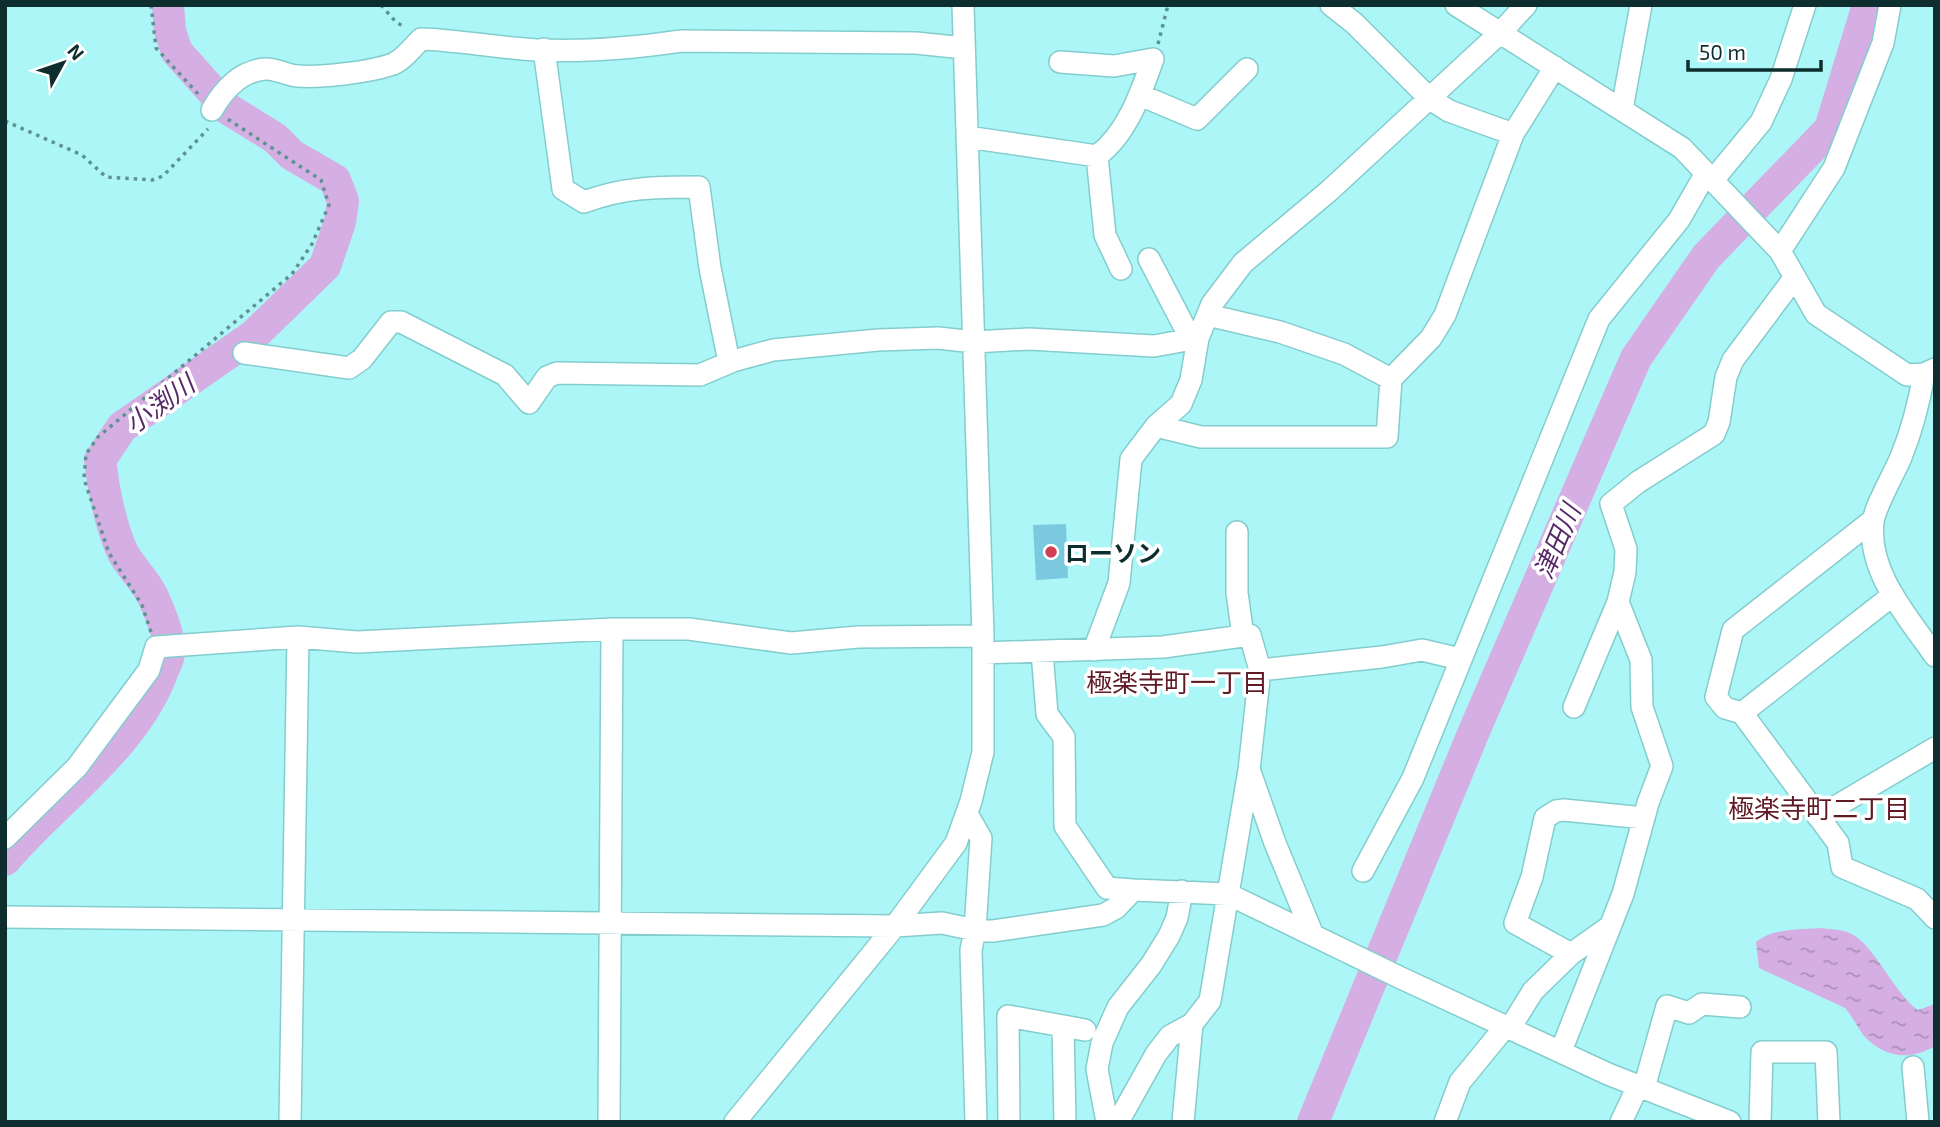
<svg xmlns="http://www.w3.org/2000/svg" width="1940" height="1127" font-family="'Exo 2','Noto Sans JP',sans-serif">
<defs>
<pattern id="water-ripples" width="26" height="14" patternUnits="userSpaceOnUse" patternTransform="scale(1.75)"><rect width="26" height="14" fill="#d5afe3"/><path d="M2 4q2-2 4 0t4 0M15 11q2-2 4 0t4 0" fill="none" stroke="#ab8fb8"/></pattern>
</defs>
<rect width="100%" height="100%" fill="#adf6f7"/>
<!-- water -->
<path fill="url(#water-ripples)" d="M1819,928C1828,929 1838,929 1847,932C1873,940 1893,993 1918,1010L1935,1004V1046C1909,1061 1885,1058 1864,1036C1857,1027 1853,1017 1845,1008L1759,968L1756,942C1773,928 1798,930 1819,928Z"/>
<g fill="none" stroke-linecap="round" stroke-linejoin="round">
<!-- river -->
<path stroke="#d5afe3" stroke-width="32" d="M5,860C56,800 134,748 162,673C164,667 169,659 169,653C170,635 160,613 153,597C146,581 131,568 123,553C111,528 103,487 100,460L122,427L253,336L325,266L340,222L343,201L335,180L292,155L275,138L228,109L177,52L170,31L168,5
M1313,1122L1475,729L1636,358L1706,257L1830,129L1868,5"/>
</g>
<!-- building -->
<path fill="#7ac9de" d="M1066,524L1068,578L1036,580L1033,525Z"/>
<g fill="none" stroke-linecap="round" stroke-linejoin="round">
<defs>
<path id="minor" d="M1331,5L1354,23L1430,99L1449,111L1513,134
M1456,5L1682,148L1780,251L1816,314L1907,375L1924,374L1935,369
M544,49L563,189L584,202C624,187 657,187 699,187L710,268L729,362
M1140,95L1197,119L1247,69
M1622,109L1641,5
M212,110C224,89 240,71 265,69C275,68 286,75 297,76C320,78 371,72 393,64C403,60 413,47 421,39C452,40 482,45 513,48C567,54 626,49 681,41L916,43L964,48
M967,137L1097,156C1127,134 1141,93 1153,59L1114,66L1060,62
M1097,156L1105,235L1121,269
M1713,180L1761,122L1781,79L1805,5
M1780,251L1834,168L1883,43L1890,5
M1149,259L1186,330L1198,338
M1208,315L1280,332L1344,354L1391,379
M244,353L349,368L362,359L391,322H401L505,375L529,403L547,377L557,373L700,375L733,361L773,350L878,340L938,338L974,342L1029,339L1154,346L1198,338
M1924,374C1919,403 1912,430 1901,457C1894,474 1875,506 1873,522C1867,572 1908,617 1935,656
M1156,426L1201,437H1387L1391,379L1431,338L1445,315L1513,134L1555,67
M1873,520L1733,630L1716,697L1725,708L1742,713L1838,843L1842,867L1917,899L1935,918
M1237,532V593L1243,636
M1094,650L1119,583L1131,459L1156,426L1181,404L1191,380L1198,338L1212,304L1243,263L1329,191L1501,32L1526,5
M1042,652L1047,714L1064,737L1065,826L1107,888L1133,890
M983,653L1163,647L1250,635L1260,670L1249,770L1210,1001L1192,1024L1170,1036L1156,1054L1118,1122
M1260,670L1382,657L1422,650L1460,659
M1574,707L1618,602
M1742,713L1893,595
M1250,772L1275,843L1313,935
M967,814L981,838L975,930L971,950L976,1122
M1818,817L1935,748
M5,838L77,767L149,670L156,647L298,637L357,642L612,629H689L791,643L858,637L983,636
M1363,871L1413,778L1599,319L1679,220L1706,173
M5,917L895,926L942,923L975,930L993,931L1103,915L1116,908L1133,890L1228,894L1401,978L1608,1074L1730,1122
M1571,954L1515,923L1532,877L1545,818L1556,811L1564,810L1644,818
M1063,1026L1065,1122
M1510,1028L1533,991L1571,954L1609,927
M1561,1051L1623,894L1648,803L1662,766L1642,707L1641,660L1618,602L1625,572L1626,549L1611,504L1638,482L1714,434L1719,422L1726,377L1733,360L1795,277
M1913,1067L1918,1122
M1644,1088L1667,1006L1689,1013L1702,1004L1740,1007
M290,1122L298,637
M609,1122L612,629
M735,1122L895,926L956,843L971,801L983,752V636L963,5
M1009,1122L1008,1016L1085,1030
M1107,1122L1097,1069L1102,1043L1118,1007L1151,965L1169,936L1177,918L1182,891
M1183,1122L1192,1024
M1445,1122L1460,1082L1505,1027
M1621,1122L1638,1086
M1760,1122L1762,1052H1826L1829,1122"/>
</defs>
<!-- minor casing -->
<use href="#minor" stroke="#84cdce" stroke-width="24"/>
<!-- path -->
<path stroke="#5e9293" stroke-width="3.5" stroke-dasharray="3.5 5" stroke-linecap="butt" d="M151,5L156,48L199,95
M381,5L395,21L405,28
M1242,5H1245
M1158,44L1168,5
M5,121L82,155L106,177L152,180L163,176L208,129
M151,632L142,605L109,553L84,479L86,454L98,437L292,274L312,244L329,205L321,180L226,118"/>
<!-- minor -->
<use href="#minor" stroke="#fff" stroke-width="21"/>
</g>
<!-- markers -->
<circle fill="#d04054" stroke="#fff" stroke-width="2.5" cx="1051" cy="552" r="7"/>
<g text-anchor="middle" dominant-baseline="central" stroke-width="7" stroke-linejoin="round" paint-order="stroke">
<!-- poi labels -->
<g font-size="24" font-weight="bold" fill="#0e2d2e" stroke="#fff" text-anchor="start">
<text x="1065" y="552">ローソン</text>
</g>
<!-- water labels -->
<g font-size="26" font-style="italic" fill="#582968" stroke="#fff">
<text transform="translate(159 403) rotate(-36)">小渕川</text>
<text transform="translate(1556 541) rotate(-67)">津田川</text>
</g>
<!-- neighbourhood labels -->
<g font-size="26" fill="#601a24" stroke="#fff">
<text x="1177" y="681">極楽寺町一丁目</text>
<text x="1819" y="807">極楽寺町二丁目</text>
</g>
</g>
<!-- border -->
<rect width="1940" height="1127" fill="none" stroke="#0e2d2e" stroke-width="14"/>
<!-- north arrow -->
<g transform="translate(63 63) rotate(50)" stroke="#ffffff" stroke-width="5" paint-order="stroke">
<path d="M0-5L12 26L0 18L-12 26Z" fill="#0e2d2e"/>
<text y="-10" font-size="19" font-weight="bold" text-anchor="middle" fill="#0e2d2e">N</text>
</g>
<!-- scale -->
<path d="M1688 60v10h133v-10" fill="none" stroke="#0e2d2e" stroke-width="3.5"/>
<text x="1699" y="60" font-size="21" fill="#0e2d2e" stroke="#ffffff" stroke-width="5" paint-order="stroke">50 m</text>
</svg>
